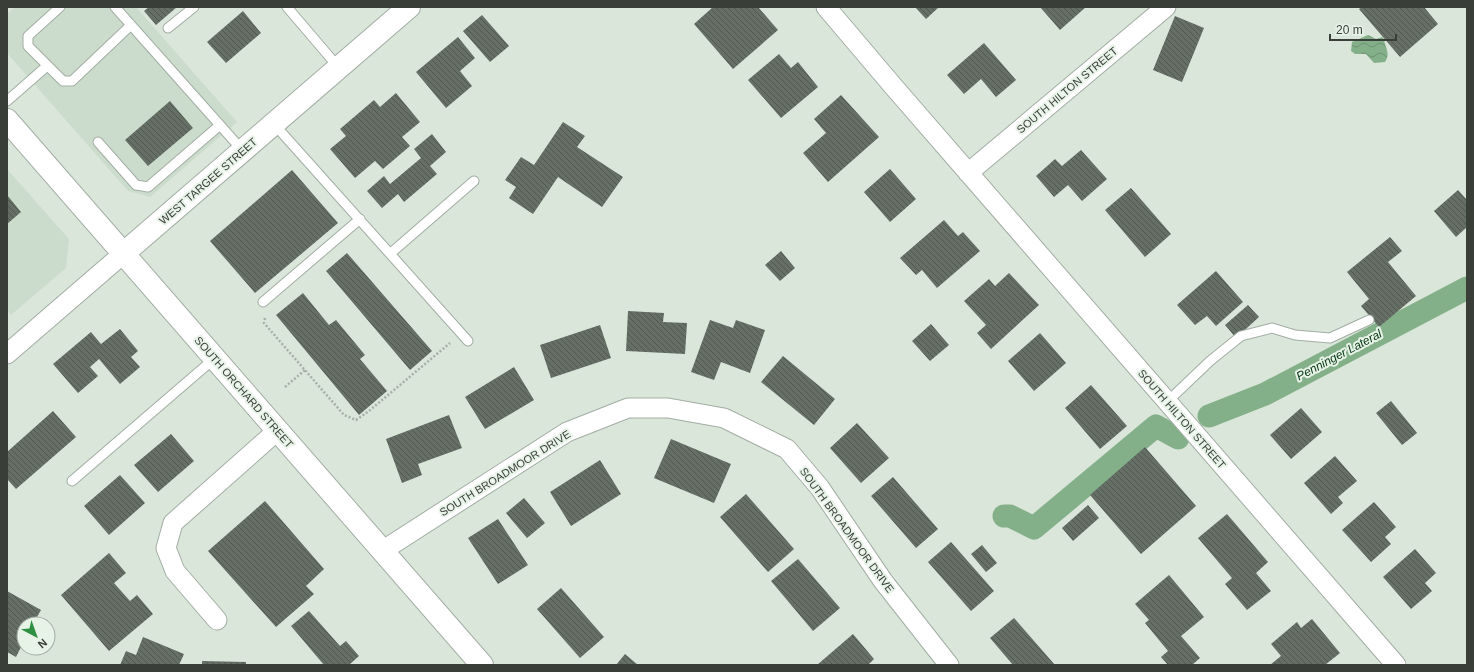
<svg xmlns="http://www.w3.org/2000/svg" width="1474" height="672" font-family="Helvetica,sans-serif">
<defs>
<pattern id="water-waves" width="16" height="10" patternUnits="userSpaceOnUse"><rect width="16" height="10" fill="#84b089"/><path d="M0 5q4-4 8 0t8 0" fill="none" stroke="#6d9171"/></pattern>
<pattern id="building-back-hatch" width="6" height="6" patternUnits="userSpaceOnUse"><rect width="6" height="6" fill="#656f66"/><path d="M-1 5l2 2M0 0l6 6M5-1l2 2" fill="none" stroke="#505851"/></pattern>
</defs>
<rect width="100%" height="100%" fill="#dbe6db"/>
<!-- built -->
<path fill="#cbdccc" d="M15,7H136L237,122L150,197L128,191L7,53V14Z
M7,169L69,239L66,268L11,315L7,310Z"/>
<!-- water -->
<path fill="url(#water-waves)" d="M1368,35L1376,39L1382,37L1384,39C1385,48 1391,53 1385,62L1374,63L1366,54H1355L1351,51L1352,42Z"/>
<g fill="none" stroke-linecap="round" stroke-linejoin="round">
<!-- canal -->
<path stroke="#84b089" stroke-width="23" d="M1209,416L1265,394L1467,288
M1004,516H1010L1034,528L1156,426L1178,438"/>
</g>
<!-- building -->
<path fill="url(#building-back-hatch)" d="M149,7H177L156,25L144,11Z
M713,7H758L778,30L733,69L694,24Z
M915,7H939L926,19Z
M1040,7H1086L1060,30Z
M1362,7H1424L1438,24L1400,57L1359,9Z
M243,11L261,33L226,63L207,42Z
M482,15L509,46L490,62L463,31Z
M1175,16L1204,28L1182,82L1153,70Z
M458,37L475,58L460,71L472,86L446,108L416,72Z
M984,43L1016,80L996,97L981,79L964,94L947,75Z
M779,54L791,68L798,62L818,87L781,118L748,80Z
M396,93L420,122L402,137L410,146L383,169L375,161L355,178L330,149L346,136L340,129L374,100L380,107Z
M841,95L879,137L828,182L803,153L826,133L814,119Z
M170,101L193,128L148,166L125,140Z
M563,122L585,136L577,147L623,177L602,207L558,177L533,214L509,198L516,187L505,180L521,157L534,165Z
M432,134L446,152L430,166L437,174L404,202L398,194L382,208L367,191L384,176L390,184L421,158L414,149Z
M1081,150L1107,179L1082,201L1068,185L1054,197L1036,176L1055,159L1062,166Z
M890,169L916,199L890,222L864,192Z
M292,170L338,223L255,293L210,241Z
M1131,188L1171,234L1145,257L1105,210Z
M1458,190L1467,200V227L1456,237L1434,211Z
M7,195L21,212L7,224Z
M944,220L958,236L963,232L980,251L937,288L922,270L916,275L900,258Z
M1390,237L1402,251L1388,262L1416,296L1379,327L1361,306L1369,299L1347,272Z
M781,251L795,268L780,281L765,265Z
M347,253L432,351L410,370L326,271Z
M1216,271L1243,302L1216,326L1207,316L1195,325L1177,305Z
M1009,273L1039,305L991,349L977,333L986,325L964,301L989,279L995,286Z
M303,293L329,325L336,320L365,355L360,359L387,391L359,415L276,315Z
M1248,305L1259,317L1236,338L1225,325Z
M628,311L664,313L663,322L687,323L685,354L626,351Z
M710,320L733,328L736,320L765,330L750,373L721,362L714,380L691,372Z
M931,324L949,345L930,361L912,341Z
M600,325L611,358L551,378L540,345Z
M120,329L138,351L131,357L140,367L120,384L99,359L90,367L98,376L78,393L53,364L91,332L101,344Z
M1040,333L1066,363L1034,391L1008,361Z
M783,356L835,399L814,425L761,382Z
M514,367L534,400L485,429L465,397Z
M1091,385L1127,426L1100,449L1065,408Z
M1391,401L1417,433L1402,445L1376,413Z
M1301,408L1322,432L1291,459L1270,435Z
M53,411L76,437L16,489L7,479V452Z
M449,415L462,448L418,464L422,475L402,483L386,439Z
M857,423L889,458L861,483L830,448Z
M171,434L194,461L158,492L134,465Z
M671,439L731,464L714,503L654,478Z
M1145,447L1196,506L1141,554L1090,495Z
M1335,456L1357,481L1338,497L1343,503L1331,514L1304,483Z
M600,460L621,494L571,526L550,492Z
M120,475L145,503L109,535L84,506Z
M893,477L938,529L916,548L871,496Z
M746,494L794,549L768,572L720,517Z
M524,498L545,523L527,538L506,513Z
M265,501L324,569L306,586L314,594L276,627L208,551Z
M1374,502L1396,527L1385,537L1391,544L1371,562L1342,530Z
M1088,505L1099,518L1073,541L1062,528Z
M1227,514L1268,562L1256,573L1271,591L1247,610L1225,584L1232,578L1198,538Z
M498,519L528,565L498,584L468,538Z
M951,542L994,591L971,611L928,562Z
M982,545L997,563L986,572L971,554Z
M1415,549L1436,573L1425,583L1432,591L1411,609L1383,577Z
M109,553L126,573L114,583L130,601L137,595L153,614L109,651L61,595Z
M798,559L840,608L813,631L771,581Z
M1169,575L1204,617L1181,636L1200,658L1192,665H1168L1161,657L1168,651L1145,623L1149,620L1135,604Z
M561,588L604,637L580,658L537,609Z
M7,591L41,610L33,624H24V641L16,657L7,652Z
M309,611L340,646L346,641L359,656L349,665H324L291,626Z
M1014,618L1055,665H1013L990,638Z
M1312,619L1340,653L1325,665H1270L1281,656L1271,644L1297,622L1301,628Z
M853,634L874,659L868,665H817Z
M143,637L184,654L179,665H120L126,651L136,655Z
M625,654L638,665H616Z
M202,661L246,662V665H202Z"/>
<g fill="none" stroke-linecap="round" stroke-linejoin="round">
<defs>
<path id="lane" d="M60,7L28,36V46L63,81H72L131,25
M115,7L243,151
M287,7L339,68
M168,28L194,7
M7,101L47,66
M274,124L468,341
M98,142L136,185L148,187L220,125
M391,253L474,181
M263,302L360,219
M1167,402L1210,361L1241,336L1272,328L1295,335L1330,338L1369,320
M72,481L215,358"/>
<path id="street" d="M826,7L893,86L1396,665
M968,173L1166,7
M7,354L124,253
M382,551L567,432L628,408H668L724,418L787,449L820,488L883,581L949,665
M217,620L175,571L166,548L173,523L278,430"/>
<path id="secondary" d="M7,120L482,665
M124,253L409,7"/>
</defs>
<!-- lane casing -->
<use href="#lane" stroke="#a2ada3" stroke-width="11"/>
<!-- street casing -->
<use href="#street" stroke="#a2ada3" stroke-width="21"/>
<!-- secondary casing -->
<use href="#secondary" stroke="#a2ada3" stroke-width="24"/>
<!-- path -->
<path stroke="#a6afa6" stroke-width="2.5" stroke-dasharray="2 2" stroke-linecap="butt" d="M265,318L264,323L344,415L356,420L369,411L450,343
M285,387L305,370"/>
<!-- lane -->
<use href="#lane" stroke="#fff" stroke-width="9"/>
<!-- street -->
<use href="#street" stroke="#fff" stroke-width="19"/>
<!-- secondary -->
<use href="#secondary" stroke="#fff" stroke-width="22"/>
</g>
<g text-anchor="middle" dominant-baseline="central" stroke-width="4" stroke-linejoin="round" paint-order="stroke">
<!-- street labels -->
<g font-size="11" fill="#393e39" stroke="#e8f3e8">
<text transform="translate(1067 90) rotate(-40)">SOUTH HILTON STREET</text>
<text transform="translate(208 181) rotate(-41)">WEST TARGEE STREET</text>
<text transform="translate(244 392) rotate(49)">SOUTH ORCHARD STREET</text>
<text transform="translate(1182 419) rotate(49)">SOUTH HILTON STREET</text>
<text transform="translate(505 473) rotate(-32)">SOUTH BROADMOOR DRIVE</text>
<text transform="translate(847 530) rotate(54)">SOUTH BROADMOOR DRIVE</text>
</g>
<!-- water labels -->
<g font-size="12" font-style="italic" fill="#043711" stroke="#e8f3e8">
<text transform="translate(1339 355) rotate(-28)">Penninger Lateral</text>
</g>
</g>
<!-- border -->
<rect width="1474" height="672" fill="none" stroke="#393e39" stroke-width="16"/>
<!-- north arrow -->
<g transform="translate(36 636) rotate(139)"><circle r="19" fill="#e8f3e8" stroke="#a2aba2"/>
<path d="M0-3L7 15L0 10L-7 15Z" fill="#2f9044"/>
<text y="-6" font-size="11" font-weight="bold" text-anchor="middle" fill="#393e39">N</text>
</g>
<!-- scale -->
<path d="M1330 34v6h66v-6" fill="none" stroke="#393e39" stroke-width="2"/>
<text x="1336" y="34" font-size="12" fill="#393e39" stroke="#e8f3e8" stroke-width="3" paint-order="stroke">20 m</text>
</svg>
